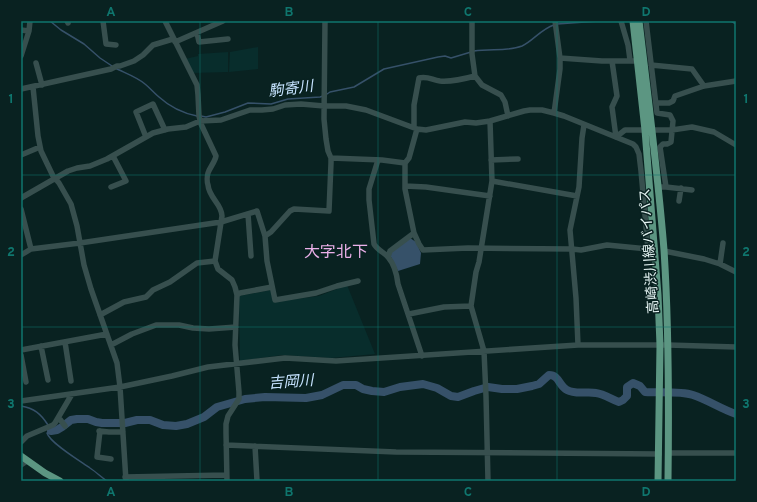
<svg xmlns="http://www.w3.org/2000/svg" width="757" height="502" font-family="Overpass,'Noto Sans JP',sans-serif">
<rect width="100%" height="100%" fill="#092221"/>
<!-- built -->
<path fill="#082d2c" d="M258,47V69L229,72L230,52Z
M228,52V72L192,73L185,59L198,56V54Z
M347,285L375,354L331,358L282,355L240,361L239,296L271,290L273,302L319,296Z"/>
<!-- water -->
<path fill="#365169" d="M410,238L416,242L421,253L420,264L398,271L390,255L391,251Z"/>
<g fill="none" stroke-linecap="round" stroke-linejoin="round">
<!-- stream -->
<path stroke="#365169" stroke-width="1.5" d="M50,21L61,30L84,44L100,58L112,66
M731,21L736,24
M557,24L599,21
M474,51C490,48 506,52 522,46C533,41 541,29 554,25
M115,68C125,73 137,77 145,84C150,88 154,93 159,97C170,107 182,113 197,116
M327,94L330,92L354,87L384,69L438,57L445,56L451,58L471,52
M201,116L206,117L225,112L248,103L271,104L288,99L320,97L323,96
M21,406C34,408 41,414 48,425
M50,429L51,430L47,433C50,443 80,461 90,468C96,472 101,477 107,481"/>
<!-- river -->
<path stroke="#365169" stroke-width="8" d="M51,430V431L57,430L62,427L71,420L77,419H88L96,422L102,423H125L137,420H150L163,425L176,426L187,424L204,417L217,407L245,399L265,397L306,398L322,395L343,385H356L363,389L372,391L384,392L400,387L423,384L437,388L451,396L458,397L474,391L488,387L502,389H517L532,386L539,384L549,375C559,375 559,386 567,390C576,395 587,391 596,393C604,394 611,399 619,402L623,400L627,396V387L633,383L640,386L645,392C659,393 680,391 693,395C708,400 721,409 736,414"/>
<!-- minor -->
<path stroke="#374f4e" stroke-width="5.5" d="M67,21L68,23
M103,21L106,44L116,45
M165,21L197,85L198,95L199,116L201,124L216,156C215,162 210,167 208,173C207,176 207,182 208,185C209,198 222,204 222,216L215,261L218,269L232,280L235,287L237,295L235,345L239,392V399L228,416L226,424V433L227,481
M472,21V54L475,76L482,85L501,95L505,102L508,116
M621,21L628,45L630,60
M646,21L657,113L670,115L673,121L671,142L667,144H663L660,147L666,187H659
M21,30L29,31
M197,33L199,42L228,39
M175,42L223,21
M21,56L29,31L30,21
M560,58L602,61H637
M612,61L617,96L612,107L616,137
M36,63L42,85
M651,65L692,69L704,86
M33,87L38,136L41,151L53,176L59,183L71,204L77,226L84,265L91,289L117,363L120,387L126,481
M21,89L111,69L117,66H120L134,61L143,55L153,45L173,39
M656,103H669L673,101L675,96L704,86L736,81
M554,113L560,69V58L555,21
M414,127V105L419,78C428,76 432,80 440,81C452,82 464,79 475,76
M146,137L136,112L153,104L165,130
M616,137L625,130H672L692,127L714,132L736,145
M21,155L40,147
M331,158L382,160L405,163V189L414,233L419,244L423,250L468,248L572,249L581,250L607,245L648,249
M378,160L369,189V200L374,244C377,250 384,252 388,257C394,264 397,275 398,284L422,356
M491,160L518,159
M405,163L409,158L417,129
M492,181L577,196
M405,186L426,187L490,196
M111,187L126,181L113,156
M666,187L692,190
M21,198L68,171L77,168L90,166L107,159L153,133L168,129L186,127L200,121L221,120L250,110H262L273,109L285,105L301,104L324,106H346L366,110L417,129L426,130L465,122L476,123L490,121L524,111L530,110H542L554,113L564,116L633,144L636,147L639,154L641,171L648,249L655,250
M679,201L681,188
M21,209L31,249
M248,214L251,256
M265,236L271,232L290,211L294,209L329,211L331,163V158L328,151L326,139L324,119L325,21
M664,251L704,259L720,264L736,272
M21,255L31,249L80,243L221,222L257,211L265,236L267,261L275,300L316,293L337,286L358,281
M388,257L390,251L414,233
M720,264L723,243
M237,295L240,293L272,287
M409,314L444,307L471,306
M100,315L124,302L146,297L153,290L170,282L197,263L215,261
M65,342L71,381
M111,345L132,334L156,325H179L193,328L209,329L236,327
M578,345L576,298L570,230L579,187L582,138L584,125
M41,346L48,380
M21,350L107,334
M21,355L26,382
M21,401L120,387L172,376L208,367L285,358L336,361L578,345H668L736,347
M59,418L65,426
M99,431L109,432H123
M100,431L97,457L111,459
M21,442L27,436L53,425L55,423L72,394
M226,445L396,452L659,454
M255,446L257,481
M668,453H736
M21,465L27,461
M125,477L226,475
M488,481L486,396L484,351L471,306L476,272L479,262L492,181L490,121"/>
<!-- major -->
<path stroke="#5c9682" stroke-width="7" d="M633,21L645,130L658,295L660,345L658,481
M639,21C648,97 658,174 664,250C669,327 669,404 668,481
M21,456L45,473L60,481"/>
</g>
<!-- grid -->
<path fill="none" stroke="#0f766e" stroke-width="1" stroke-opacity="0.55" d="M200,21V481M378,21V481M557,21V481M21,175H736M21,327H736"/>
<g text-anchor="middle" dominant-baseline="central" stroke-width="3" stroke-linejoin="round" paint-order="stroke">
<!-- street labels -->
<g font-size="14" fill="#e4f3f2" stroke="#092221">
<text transform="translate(650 251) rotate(-94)">高崎渋川線バイパス</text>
</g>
<!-- water labels -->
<g font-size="15" font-style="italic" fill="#c6e3ff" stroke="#092221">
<text transform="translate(291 90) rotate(-7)">駒寄川</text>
<text transform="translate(291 383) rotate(-4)">吉岡川</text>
</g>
<!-- quarter labels -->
<g font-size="16" fill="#ebb0e9" stroke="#092221">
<text x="336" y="253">大字北下</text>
</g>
</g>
<!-- border -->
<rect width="757" height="502" fill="none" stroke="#092221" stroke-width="44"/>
<rect x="22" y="22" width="713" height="458" fill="none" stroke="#0f766e" stroke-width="1.5"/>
<g font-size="13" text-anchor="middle" font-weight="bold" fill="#0f766e">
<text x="111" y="16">A</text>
<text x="289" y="16">B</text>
<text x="468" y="16">C</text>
<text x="646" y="16">D</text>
<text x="11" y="103">1</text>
<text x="746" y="103">1</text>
<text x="11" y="256">2</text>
<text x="746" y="256">2</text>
<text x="11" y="408">3</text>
<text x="746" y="408">3</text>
<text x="111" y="496">A</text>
<text x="289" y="496">B</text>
<text x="468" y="496">C</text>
<text x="646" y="496">D</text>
</g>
</svg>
